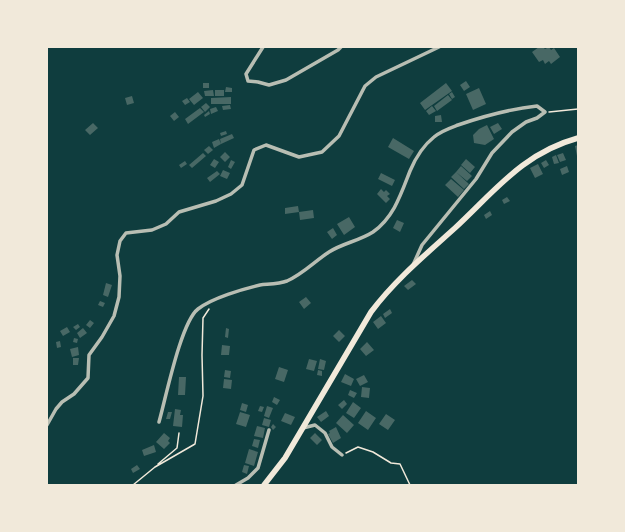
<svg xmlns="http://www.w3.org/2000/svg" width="625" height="532" font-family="'Noto Sans',sans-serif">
<rect width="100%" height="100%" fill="#0f3d3e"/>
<!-- building -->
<path fill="#486865" d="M539,47H543L545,49L549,47L551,50L554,48L560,57L551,64L549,61L545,64L543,60L539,62L532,52Z
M466,81L470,87L464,91L460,85Z
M203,83H209V88H203Z
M446,83L452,91L425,110L420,103Z
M226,87L232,88V92H225Z
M479,88L486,104L473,110L466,94Z
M213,90L214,96H205L204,91Z
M215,90H224V96H215Z
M198,92L203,98L194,105L189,99Z
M452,92L455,97L452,99L449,94Z
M448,95L452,100L437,111L434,106Z
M132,96L134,103L127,105L125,98Z
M231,97V104H211V98Z
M187,98L190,102L185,105L182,101Z
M206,103L210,107L205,112L201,107Z
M230,105L231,109L223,110L222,106Z
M432,106L436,111L429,115L426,111Z
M216,107L218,111L211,114L210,109Z
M200,108L204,112L188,124L185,119Z
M209,111L210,114L205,117L204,115Z
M175,112L179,117L174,121L170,116Z
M441,115L442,122H435V116Z
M93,123L98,128L90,135L85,130Z
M498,123L502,129L494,134L490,127Z
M487,125L494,139L485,145L474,143L473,135L479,129Z
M226,131L227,134L221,136L220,133Z
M232,134L234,138L221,144L220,139Z
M393,138L414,151L409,159L388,147Z
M219,139L221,144L214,148L212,142Z
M578,145V156H577L575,146Z
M209,146L213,150L208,154L204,150Z
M225,152L230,157L225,162L220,157Z
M203,153L206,156L192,168L189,165Z
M563,153L566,160L560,162L557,155Z
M556,155L559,163L554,164L552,157Z
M214,159L219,162L215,168L210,165Z
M466,159L475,167L470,173L461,165Z
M231,160L235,162L231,169L228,167Z
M546,160L549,165L544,168L541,163Z
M185,161L187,164L181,168L179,165Z
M538,164L543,174L535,178L530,168Z
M461,166L472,176L467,181L456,172Z
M567,166L569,172L562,175L560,169Z
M223,170L230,173L227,179L220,176Z
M217,171L220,174L210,182L207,178Z
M456,172L469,184L464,189L451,177Z
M381,173L395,180L392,186L378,179Z
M451,179L464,190L458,197L445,185Z
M381,189L384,192L386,190L390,194L387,196L390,199L386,203L377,194Z
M507,197L510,201L504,204L502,200Z
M298,206L299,212L313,210L314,218L300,220L299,212L285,214V208Z
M490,211L492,215L486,219L484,215Z
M349,217L355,227L344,235L337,224Z
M397,220L404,223L400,232L393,228Z
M333,228L337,235L332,239L327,232Z
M412,280L416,284L408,290L404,286Z
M106,283L112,285L108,297L103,295Z
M306,297L311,303L304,309L299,302Z
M100,301L105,303L103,307L98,305Z
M390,309L392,313L385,318L383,314Z
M381,316L386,323L378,329L373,322Z
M90,320L94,323L90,328L86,325Z
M78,324L80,327L76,330L73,327Z
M67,327L70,332L63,336L60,331Z
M83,328L87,333L80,338L77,333Z
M226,328L229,329L228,338L225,337Z
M339,330L345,336L339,342L333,336Z
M74,338L78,339L77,343L73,342Z
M60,341L61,347L57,348L56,342Z
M367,342L374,350L366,356L360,349Z
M222,345L230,346L229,355H221Z
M78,347L79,355L72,357L70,349Z
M73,358H79L78,365H73Z
M309,359L317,361L314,371L306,369Z
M320,359L326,361L324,370L318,369Z
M279,367L288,370L284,382L275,379Z
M225,370L231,371L230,378L224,377Z
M318,370L322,371V376L317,375Z
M345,374L354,379L351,386L341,382Z
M364,375L368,382L360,386L356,379Z
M179,377H186L185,395H178Z
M224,379L232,380L231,389L223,388Z
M362,387L370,388L369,398L361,397Z
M350,390L357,393L354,398L348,395Z
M274,397L280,400L277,405L272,402Z
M344,400L347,404L342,409L338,405Z
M353,402L361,408L354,418L346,413Z
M242,403L248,405L246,412L240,410Z
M260,406L264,407L262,412L258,411Z
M267,406L273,408L269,418L264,416Z
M175,409L181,410L180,415H183L182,427L173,426Z
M326,411L329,416L321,422L317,417Z
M366,411L376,418L368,430L358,423Z
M168,412H172L170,419H166Z
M240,412L250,415L246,427L236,424Z
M285,413L295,417L291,425L281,421Z
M386,414L395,420L388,430L379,424Z
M343,415L354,425L347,433L336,423Z
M264,418L271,420L269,427L262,425Z
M273,424L276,427L273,430L271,427Z
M257,426L265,428L263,438L254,436Z
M336,427L341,438L333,443L328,434L330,433L329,431Z
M164,433L170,438L168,441L170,443L164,449L156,442Z
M315,433L322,440L317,445L310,438Z
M254,439L260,440L258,448L252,446Z
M154,445L156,452L144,456L142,450Z
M249,449L258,452L254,466L245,463Z
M137,465L140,469L133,473L131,469Z
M244,465L249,466L247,474L242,472Z"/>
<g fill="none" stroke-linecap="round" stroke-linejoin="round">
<!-- path -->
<path stroke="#f1e9da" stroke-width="1.5" d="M549,112L578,109
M346,453L358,447L373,452L391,463L400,464L410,485
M158,464L177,448L179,433
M155,467L195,444L203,396L202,355L203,318L209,309
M133,485L155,467"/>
<!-- minor -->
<path stroke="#b8beb3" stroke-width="3.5" d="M263,47L246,74L248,81L258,82L269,85L286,80L338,50L341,47
M159,422C166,397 181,322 198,309C212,298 243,289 260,285C269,284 279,284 287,281C303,274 315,261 329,252C343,243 359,241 373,232C394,217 401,194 410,171C415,159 424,145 434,137C441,131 450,128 458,125C484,116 510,109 537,106L545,112L537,118L526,122L512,132L492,153L476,179L422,245L413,265
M47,425L56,409L62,402L74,394L88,378L89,355L102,337L114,316L119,297L120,276L117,255L120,241L126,233L152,230L166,224L179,212L216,201L231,194L242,185L254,150L266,145L299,157L322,152L339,136L365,86L376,77L439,47
M303,428L315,425L325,433L332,447L342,455
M236,485L248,478L258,468L269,430"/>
<!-- primary -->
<path stroke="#f1e9da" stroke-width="5.5" d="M264,485L285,458L371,312C395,280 425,255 455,228C495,191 523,153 578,138"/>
</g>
<!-- border -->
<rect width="625" height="532" fill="none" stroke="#f1e9da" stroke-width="96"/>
</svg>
